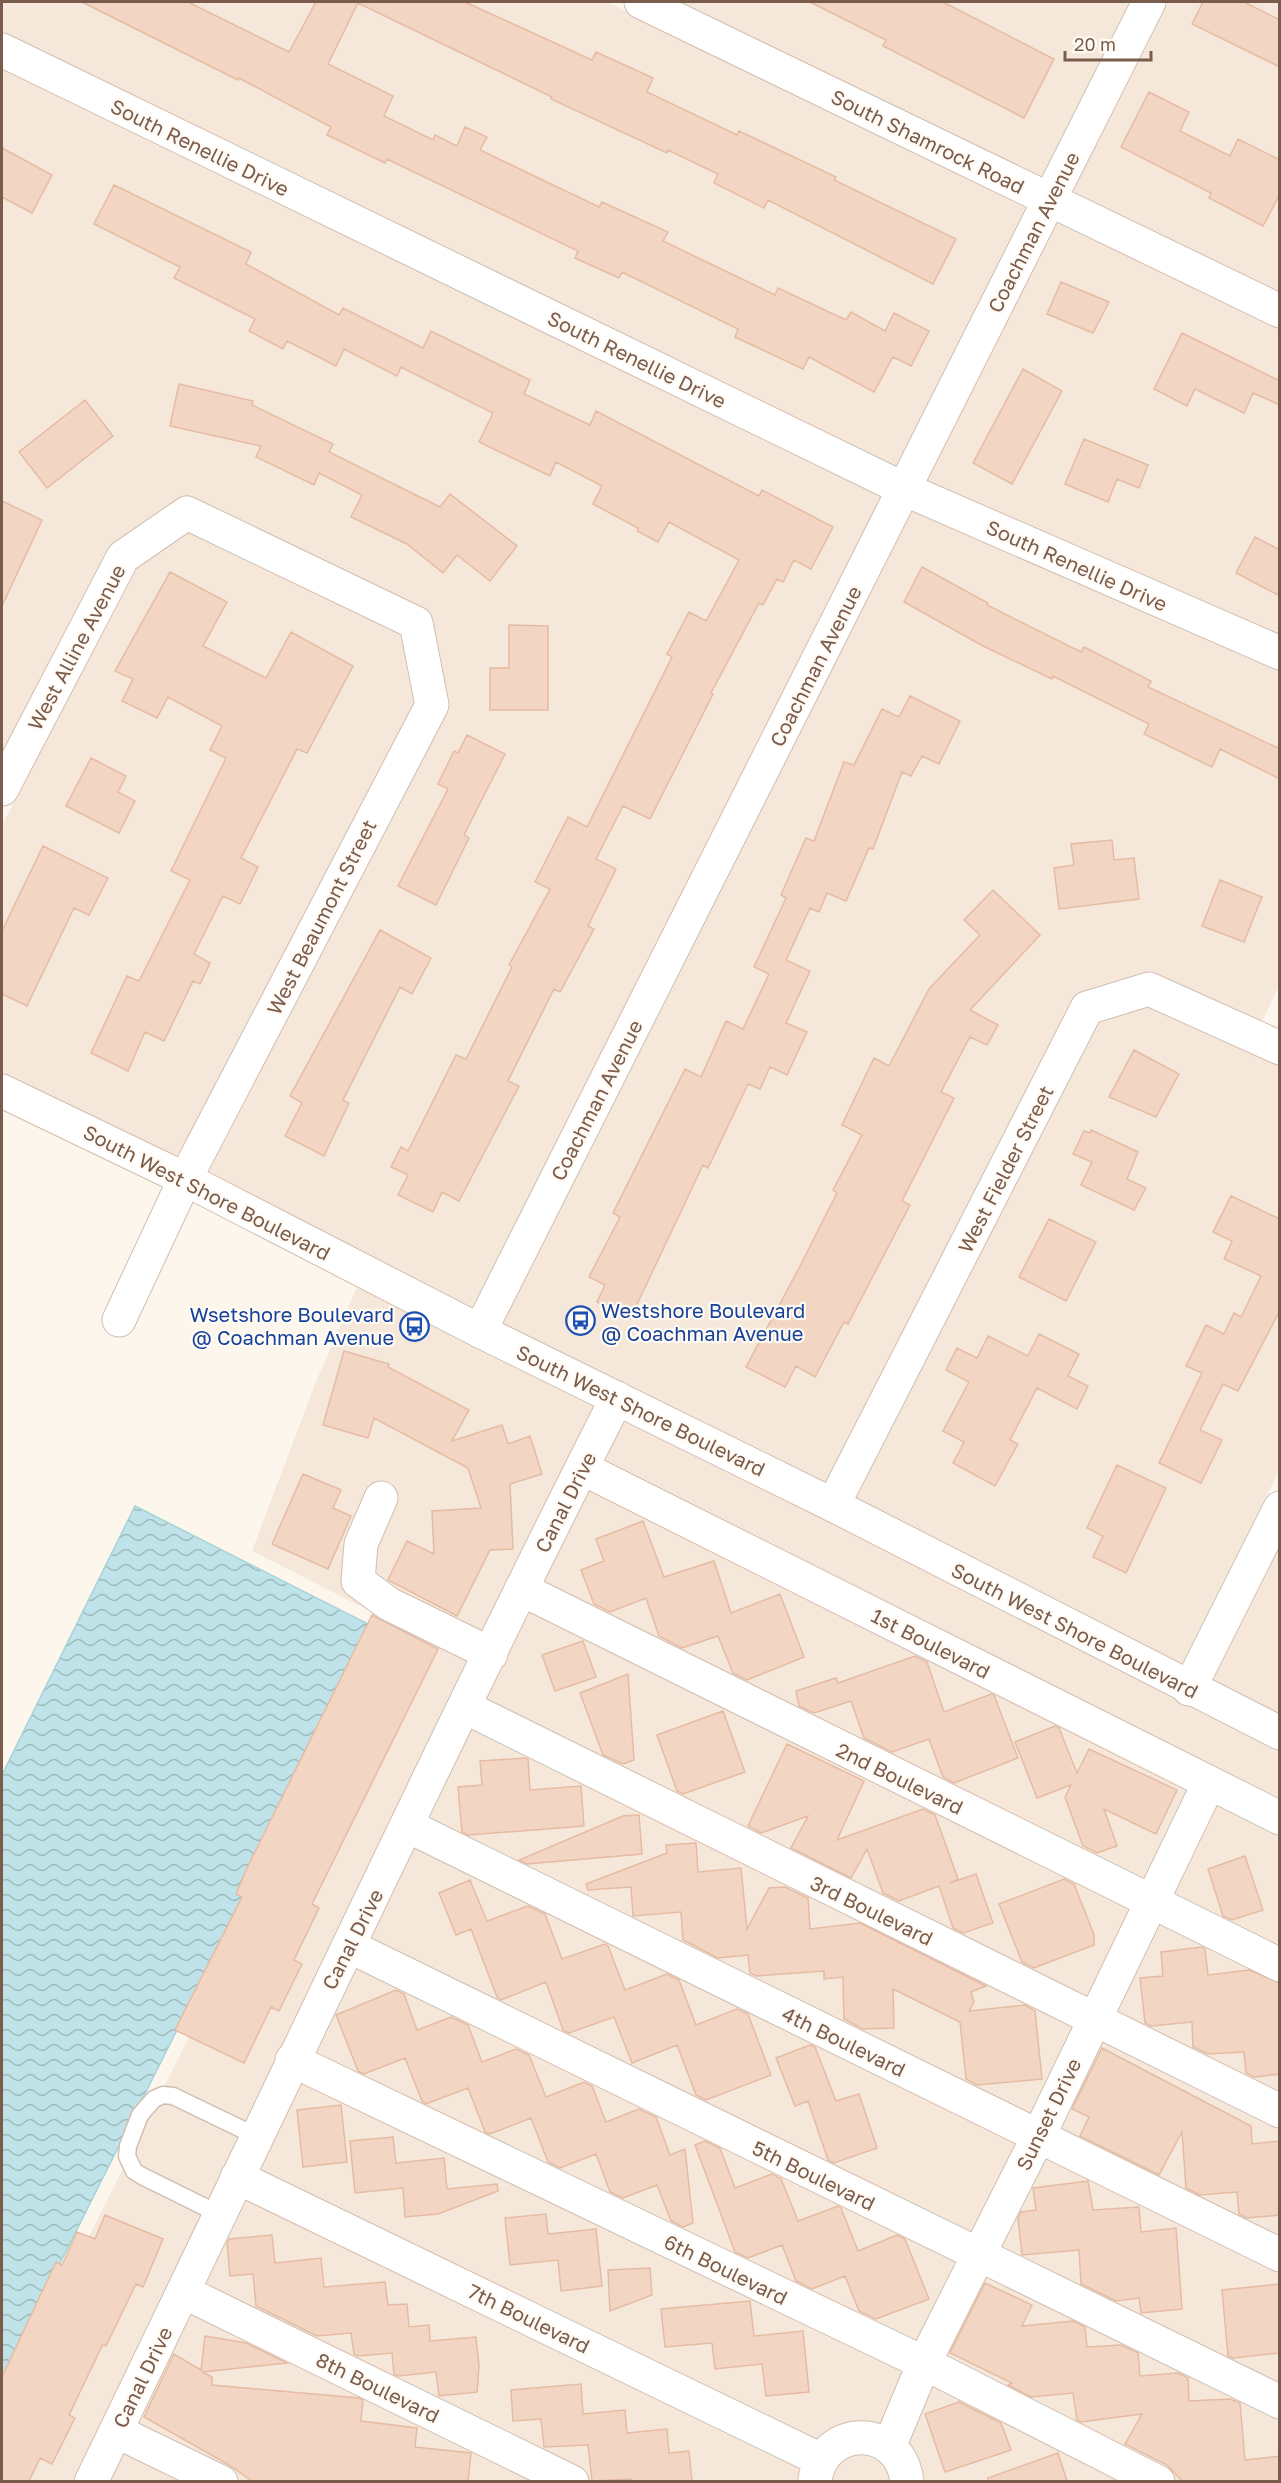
<svg xmlns="http://www.w3.org/2000/svg" width="1281" height="2483" font-family="'Golos Text',sans-serif">
<defs>
<pattern id="water-waves" width="16" height="10" patternUnits="userSpaceOnUse" patternTransform="scale(1.5)"><rect width="16" height="10" fill="#bfe3e8"/><path d="M0 5q4-4 8 0t8 0" fill="none" stroke="#a0bbbe"/></pattern>
</defs>
<rect width="100%" height="100%" fill="#fdf6ec"/>
<!-- residential -->
<path fill="#f5e8da" d="M2,2H607L1028,206L896,469L2,34Z
M674,2H1131L1041,179Z
M1168,2H1279V295L1070,194Z
M2,67L883,495L472,1310L207,1174L446,713L423,610L322,559L193,500L109,549L2,754Z
M1058,220L1279,327V638L926,483Z
M913,509L1279,670V986L1261,1023L1081,994L1072,1000L825,1485L501,1325Z
M190,531L402,633L415,702L177,1159L2,1074V825L137,568Z
M1150,1005L1279,1064V1471L1181,1668L855,1500L1099,1021Z
M358,1285L596,1404L601,1468L626,1419L827,1518L1168,1695L1279,1749V2481H2V2410L391,1635L392,1628L384,1618L252,1551L315,1384Z
M1279,1545V1717L1210,1683Z"/>
<!-- water -->
<path fill="url(#water-waves)" stroke="#a5d3da" stroke-width="1.5" d="M135,1506L378,1629L2,2379V1775Z"/>
<!-- building -->
<path fill="#f3d5c3" stroke="#e6bba3" stroke-width="1.5" d="M82,2H188L289,52L316,2H465L592,60L596,52L653,78L647,92L737,135L739,131L836,177L834,180L956,239L933,284L768,200L764,208L714,183L718,174L668,150L667,153L551,99L552,97L358,3L328,64L393,96L384,116L433,140L435,135L457,146L465,127L487,137L480,150L599,207L602,202L668,232L663,241L775,295L778,288L846,320L851,312L885,331L894,313L929,331L911,366L893,357L874,392L809,357L803,369L735,337L738,329L622,272L619,278L575,258L578,251L387,159L385,163L327,135L331,127L239,78L238,80Z
M810,2H943L1054,59L1024,118L883,46L886,40Z
M1203,2H1244L1280,20V67L1192,24Z
M1149,92L1189,112L1180,131L1230,156L1238,139L1280,160V194L1263,226L1209,198L1211,193L1121,147Z
M2,148L52,175L32,213L2,197Z
M114,185L251,252L246,264L339,315L343,308L423,348L431,331L530,380L524,394L590,425L596,411L759,496L762,490L833,527L811,569L794,560L783,582L777,579L763,605L759,603L711,693L713,694L650,819L623,806L596,859L616,869L588,926L594,929L560,992L554,989L508,1081L519,1086L459,1201L442,1192L433,1212L398,1195L408,1175L391,1167L401,1147L408,1151L456,1055L466,1059L512,967L509,965L550,889L535,882L568,817L587,827L672,657L667,654L689,612L706,621L739,560L669,522L658,542L637,531L638,528L593,504L602,486L556,462L550,476L479,442L493,413L401,367L397,376L344,349L336,366L287,341L283,349L249,331L255,319L174,278L180,267L94,224Z
M1061,282L1109,302L1093,333L1047,314Z
M1182,333L1280,381V405L1253,393L1244,413L1195,389L1187,406L1154,389Z
M1023,369L1062,391L1012,484L973,463Z
M179,384L253,401L252,405L333,444L329,452L440,507L450,494L517,546L490,581L457,555L443,573L407,544L351,517L362,495L319,473L314,485L256,457L261,446L170,426Z
M85,400L113,436L47,488L19,452Z
M1084,439L1148,465L1139,488L1117,479L1108,502L1065,484Z
M2,501L42,520L2,606Z
M1255,537L1280,550V596L1236,573Z
M922,567L988,603L987,605L1081,652L1084,647L1151,681L1148,687L1280,749V779L1220,749L1212,767L1144,734L1149,724L1053,676L1052,679L983,646L904,602Z
M170,572L227,602L203,646L266,678L291,632L353,666L307,753L297,749L241,858L258,867L240,904L223,896L194,954L210,963L200,984L193,981L164,1041L145,1032L128,1071L91,1053L127,976L139,981L190,880L171,871L226,758L210,750L222,726L168,697L157,718L122,701L133,679L115,671Z
M509,625L548,626V710H490V668H509Z
M910,696L960,721L939,764L922,756L911,776L902,772L873,849L869,848L846,901L827,893L819,912L810,908L786,960L810,971L786,1023L807,1032L787,1075L770,1067L760,1089L748,1084L708,1168L703,1165L630,1319L597,1302L605,1285L589,1277L620,1217L613,1213L685,1069L701,1077L726,1021L743,1029L769,974L754,967L786,898L781,895L806,838L814,841L844,762L854,765L882,709L899,717Z
M467,735L505,754L464,835L469,838L436,905L398,886L448,789L438,784L454,751L458,753Z
M91,758L126,776L118,792L135,801L119,833L66,806Z
M1112,840L1114,860L1134,858L1139,899L1059,909L1054,868L1074,865L1071,844Z
M43,846L108,878L89,915L74,908L27,1006L2,994V931Z
M1220,880L1262,897L1244,942L1202,926Z
M993,890L1040,935L970,1010L998,1025L987,1045L970,1037L941,1092L954,1098L902,1201L910,1205L848,1324L844,1322L815,1377L796,1366L785,1387L746,1367L798,1270L837,1193L833,1190L862,1135L842,1125L874,1058L889,1066L929,989L980,935L964,920Z
M380,930L431,958L412,994L400,987L343,1100L349,1103L324,1156L285,1136L302,1103L290,1096Z
M1134,1050L1179,1074L1156,1117L1109,1097Z
M1091,1130L1138,1152L1127,1179L1146,1188L1134,1210L1081,1185L1092,1162L1073,1154L1084,1131L1090,1133Z
M1231,1196L1280,1219V1310L1238,1391L1223,1384L1200,1430L1222,1440L1201,1483L1159,1463L1202,1373L1186,1366L1206,1325L1224,1334L1234,1313L1241,1317L1261,1276L1224,1259L1232,1241L1213,1232Z
M1049,1219L1096,1242L1066,1301L1019,1277Z
M1039,1334L1079,1354L1068,1376L1088,1386L1077,1409L1037,1388L1010,1440L1018,1444L995,1486L953,1463L964,1442L943,1431L969,1382L946,1370L957,1348L977,1358L988,1336L1028,1356Z
M344,1351L389,1364L388,1367L469,1410L452,1441L502,1425L508,1444L530,1436L542,1474L510,1484L513,1549L490,1550L457,1616L388,1580L407,1541L434,1554L432,1511L481,1508L468,1468L374,1418L368,1438L323,1425Z
M1117,1465L1166,1488L1126,1573L1093,1557L1103,1536L1087,1528Z
M303,1474L341,1490L333,1508L351,1516L328,1569L272,1544Z
M643,1521L664,1577L714,1561L731,1613L780,1594L804,1657L747,1680L733,1673L718,1636L682,1648L659,1636L646,1598L610,1612L594,1604L581,1570L604,1561L596,1539Z
M372,1615L438,1649L312,1904L319,1908L294,1960L302,1964L279,2011L271,2007L244,2063L175,2030L242,1897L236,1894L247,1868Z
M583,1641L596,1677L555,1691L542,1655Z
M915,1656L927,1662L944,1712L991,1694L994,1695L1018,1758L954,1783L943,1777L929,1739L892,1752L864,1738L851,1701L814,1713L799,1706L796,1691L836,1678L838,1683Z
M628,1674L634,1760L623,1764L603,1755L580,1693Z
M723,1711L745,1772L683,1794L677,1791L657,1735Z
M1055,1726L1059,1728L1077,1773L1089,1749L1177,1790L1156,1834L1104,1809L1117,1846L1097,1853L1083,1846L1065,1797L1071,1785L1037,1798L1015,1742Z
M787,1744L864,1781L837,1840L923,1809L935,1815L958,1879L950,1883L976,1874L993,1923L963,1933L953,1928L939,1886L899,1901L883,1893L867,1849L851,1878L791,1848L808,1816L761,1833L748,1826Z
M525,1758L528,1759L530,1790L581,1786L584,1826L468,1835L462,1832L458,1787L482,1785L480,1761Z
M639,1815L642,1854L527,1864L519,1860L623,1816Z
M696,1843L698,1872L741,1868L747,1929L769,1888L785,1887L808,1898L810,1929L860,1923L986,1986L971,1992L974,2002L969,2011L1025,2005L1035,2011L1042,2079L977,2085L966,2079L960,2022L893,1989L894,2028L863,2029L844,2019L843,1977L824,1979V1971L756,1976L750,1973L748,1955L718,1958L683,1940L681,1912L633,1916L631,1887L588,1890L586,1884L667,1853L666,1845Z
M1245,1856L1263,1910L1232,1920L1223,1916L1208,1869Z
M1064,1879L1074,1884L1094,1935V1945L1034,1968L1022,1962L999,1904Z
M470,1880L487,1921L528,1906L545,1914L562,1959L605,1944L608,1946L625,1990L667,1974L679,1980L696,2025L737,2009L748,2014L771,2075L706,2100L696,2095L677,2045L632,2063L614,2017L569,2033L563,2030L546,1982L501,2000L497,1997L471,1929L456,1935L439,1893Z
M1202,1947L1205,1949L1208,1975L1249,1970L1280,1983V2074L1254,2077L1246,2073L1244,2052L1208,2054L1193,2047L1192,2022L1151,2026L1145,2023L1140,1978L1163,1976L1161,1952Z
M396,1990L404,1994L417,2030L451,2017L468,2025L482,2062L516,2049L529,2055L546,2097L584,2082L592,2086L606,2122L639,2109L656,2117L670,2155L685,2149L693,2223L683,2227L671,2221L657,2185L623,2198L610,2192L596,2154L560,2168L548,2162L531,2118L490,2134L485,2132L468,2088L426,2104L422,2101L405,2058L364,2074L358,2071L336,2015Z
M810,2045L815,2047L836,2101L859,2094L877,2148L834,2163L828,2160L808,2101L795,2106L776,2058Z
M1102,2048L1251,2126L1252,2144L1280,2141V2215L1247,2218L1239,2214L1237,2192L1200,2195L1186,2188L1182,2132L1159,2175L1080,2136L1089,2117L1072,2109Z
M341,2105L347,2162L303,2167L297,2110Z
M393,2137L396,2163L444,2158L447,2189L497,2184L498,2191L438,2214L405,2217L403,2188L355,2193L350,2141Z
M705,2141L720,2148L735,2188L772,2174L781,2179L798,2221L838,2206L841,2208L858,2251L897,2235L905,2239L929,2299L876,2319L859,2311L845,2276L812,2289L796,2281L782,2245L748,2258L735,2252L695,2145Z
M1088,2181L1093,2210L1139,2207L1141,2232L1176,2228L1182,2309L1141,2313L1139,2298L1116,2301L1081,2284L1079,2250L1022,2255L1018,2218L1021,2212L1036,2210L1033,2188Z
M546,2214L548,2234L596,2229L602,2286L561,2291L558,2260L510,2265L505,2218Z
M105,2215L163,2239L143,2287L136,2284L106,2346L103,2344L69,2415L75,2418L52,2464L40,2458L29,2481H2V2377L56,2262L62,2265L77,2232L95,2239Z
M272,2235L275,2263L321,2258L324,2287L385,2282L388,2305L407,2304L409,2327L429,2325L430,2341L476,2337L479,2366L477,2392L439,2396L436,2372L398,2376L394,2374L392,2353L358,2356L354,2354L351,2333L317,2336L256,2306L253,2274L230,2276L227,2243L229,2239Z
M650,2268L652,2295L610,2311L608,2270Z
M985,2283L1032,2305L1022,2326L1073,2321L1085,2327L1087,2347L1121,2345L1138,2353L1140,2376L1178,2373L1188,2378L1189,2401L1230,2399L1240,2403L1245,2460L1280,2456V2481H1182L1167,2465L1125,2444L1142,2414L1081,2422L1077,2420L1073,2393L1031,2397L1008,2385L1012,2383L950,2353Z
M1280,2284V2353L1233,2358L1228,2356L1222,2290Z
M750,2301L754,2336L803,2331L809,2392L766,2396L762,2364L715,2369L712,2343L665,2347L661,2309Z
M205,2336L246,2343L287,2363L203,2372L212,2377V2385L359,2398L363,2400L361,2421L417,2428L415,2447L471,2453L468,2481H252L229,2465L144,2417L174,2354L201,2370Z
M581,2384L583,2414L625,2410L627,2433L667,2429L669,2453L689,2451L692,2481H632L631,2479L592,2481L588,2445L544,2447L541,2419L513,2421L511,2390Z
M959,2402L1001,2423L1011,2450L945,2472L925,2414Z
M1058,2453L1067,2481H988V2478Z"/>
<g fill="none" stroke-linecap="round" stroke-linejoin="round">
<defs>
<path id="service" d="M219,2214L142,2176L134,2171L127,2156L128,2146L140,2115L154,2099L163,2095L173,2096L256,2136"/>
<path id="minor" d="M641,2L1280,311
M2,50L904,489L1280,653
M2,789L123,557L187,513L416,623L432,705L185,1179L119,1320
M480,1331L1149,2
M582,1468L1280,1818
M381,1498L361,1544L358,1581L389,1604L491,1654
M833,1505L1087,1008L1149,989L1280,1048
M521,1589L1280,1965
M1189,1689L1280,1508
M465,1707L1280,2111
M408,1826L1280,2255
M349,1946L1280,2402
M292,2060L924,2363L1158,2482
M237,2177L821,2460
M184,2292L572,2482
M116,2431L221,2482
M889,2447L924,2363L1038,2137L1209,1783
M815,2479C825,2423 901,2424 907,2482
M91,2482C267,2121 435,1756 617,1398"/>
<path id="tertiary" d="M2,1091L185,1179L480,1331L833,1505L1280,1733"/>
</defs>
<!-- service casing -->
<use href="#service" stroke="#d1beb0" stroke-width="19"/>
<!-- minor casing -->
<use href="#minor" stroke="#d1beb0" stroke-width="35"/>
<!-- tertiary casing -->
<use href="#tertiary" stroke="#d1beb0" stroke-width="35"/>
<!-- service -->
<use href="#service" stroke="#fff" stroke-width="16"/>
<!-- minor -->
<use href="#minor" stroke="#fff" stroke-width="33"/>
<!-- tertiary -->
<use href="#tertiary" stroke="#fff" stroke-width="33"/>
</g>
<!-- icons -->
<defs>
<symbol id="bus-ring" viewBox="-11 -11 22 22"><circle r="9.5" fill="#fffaf3" stroke="#1a4fb4" stroke-width="1.5"/><path d="M-5-6H5V4H4V6H2V4H-2V6H-4V4H-5ZM-3.5-4V0h7V-4ZM-3.5 1.2v1.5H-2V1.2ZM2 1.2v1.5H3.5V1.2Z" fill="#1a4fb4"/></symbol>
</defs>
<g fill-rule="evenodd">
<use href="#bus-ring" x="564" y="1304" width="33" height="33"/>
<use href="#bus-ring" x="398" y="1310" width="33" height="33"/>
</g>
<g text-anchor="middle" dominant-baseline="central" stroke-width="4.5" stroke-linejoin="round" paint-order="stroke">
<!-- street labels -->
<g font-size="20" fill="#7a5c4d" stroke="#fffaf3">
<text transform="translate(928 141) rotate(26)">South Shamrock Road</text>
<text transform="translate(200 147) rotate(26)">South Renellie Drive</text>
<text transform="translate(1033 232) rotate(-63)">Coachman Avenue</text>
<text transform="translate(637 359) rotate(26)">South Renellie Drive</text>
<text transform="translate(1077 565) rotate(24)">South Renellie Drive</text>
<text transform="translate(76 647) rotate(-62)">West Alline Avenue</text>
<text transform="translate(815 666) rotate(-63)">Coachman Avenue</text>
<text transform="translate(321 917) rotate(-63)">West Beaumont Street</text>
<text transform="translate(596 1100) rotate(-63)">Coachman Avenue</text>
<text transform="translate(1005 1169) rotate(-63)">West Fielder Street</text>
<text transform="translate(207 1192) rotate(27)">South West Shore Boulevard</text>
<text transform="translate(641 1410) rotate(26)">South West Shore Boulevard</text>
<text transform="translate(565 1502) rotate(-63)">Canal Drive</text>
<text transform="translate(1075 1630) rotate(27)">South West Shore Boulevard</text>
<text transform="translate(931 1643) rotate(27)">1st Boulevard</text>
<text transform="translate(900 1778) rotate(26)">2nd Boulevard</text>
<text transform="translate(872 1910) rotate(26)">3rd Boulevard</text>
<text transform="translate(352 1939) rotate(-63)">Canal Drive</text>
<text transform="translate(844 2041) rotate(26)">4th Boulevard</text>
<text transform="translate(1048 2114) rotate(-64)">Sunset Drive</text>
<text transform="translate(814 2175) rotate(26)">5th Boulevard</text>
<text transform="translate(726 2269) rotate(26)">6th Boulevard</text>
<text transform="translate(529 2318) rotate(26)">7th Boulevard</text>
<text transform="translate(142 2377) rotate(-64)">Canal Drive</text>
<text transform="translate(378 2387) rotate(26)">8th Boulevard</text>
</g>
<!-- transit labels -->
<g font-size="20" fill="#164399" stroke="#fffaf3" text-anchor="start">
<text x="601" y="1310">Westshore Boulevard<tspan x="601" dy="23">@ Coachman Avenue</tspan></text>
<text x="394" y="1314" text-anchor="end">Wsetshore Boulevard<tspan x="394" dy="23">@ Coachman Avenue</tspan></text>
</g>
</g>
<!-- border -->
<rect width="1281" height="2483" fill="none" stroke="#7a5c4d" stroke-width="6"/>
<!-- scale -->
<path d="M1065 51v9h86v-9" fill="none" stroke="#7a5c4d" stroke-width="3"/>
<text x="1074" y="51" font-size="18" fill="#7a5c4d" stroke="#fffaf3" stroke-width="4.5" paint-order="stroke">20 m</text>
</svg>
